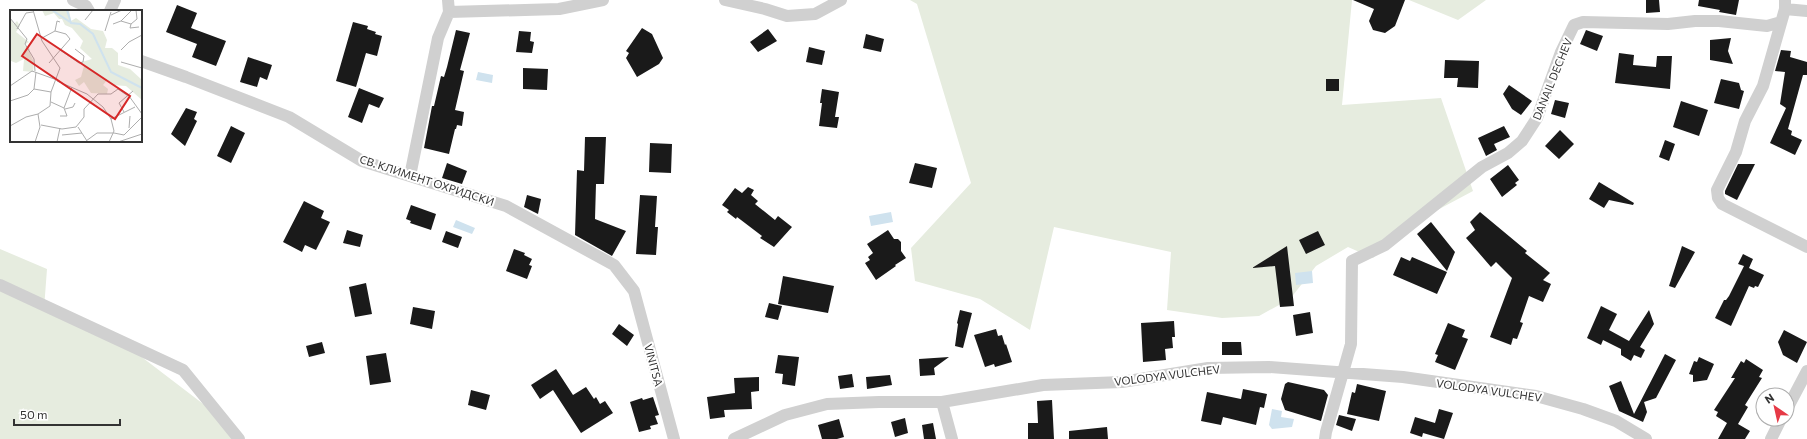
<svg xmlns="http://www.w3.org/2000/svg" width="1807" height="439" font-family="Commissioner,sans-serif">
<rect width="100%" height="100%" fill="#fff"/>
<!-- green -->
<path fill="#e6ecdf" d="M910,0H1352L1342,105L1441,98L1473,191L1398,231L1373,258L1348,247L1316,266L1290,299L1259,316L1222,318L1167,310L1171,252L1054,227L1030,330L980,299L915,281L911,248L971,183L917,4Z
M1409,0H1486L1458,20Z
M0,249L47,269L44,309L126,345L215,413L239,439H0Z"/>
<!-- water -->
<path fill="#cfe2ee" d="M478,72L493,75L492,83L476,80Z
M891,212L893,222L871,226L869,216Z
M456,220L475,228L472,234L453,227Z
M1312,271L1313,283L1296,285L1295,273Z
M1272,409L1282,411L1281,417L1294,419L1292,427L1272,429L1269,425Z"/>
<!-- building -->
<path fill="#1a1a1a" d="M1353,0H1405L1395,26L1385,33L1373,30L1369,21L1374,9Z
M1646,0H1659L1660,12L1646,13Z
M1699,0H1739L1736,15L1719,12L1720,10L1698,6Z
M177,5L197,13L191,28L226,41L216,66L192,57L197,44L166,32Z
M353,22L368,26L367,29L376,32L375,34L382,36L377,56L366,53L356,87L336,81Z
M642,28L652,34L663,58L659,64L637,77L626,58L629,53L626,51Z
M768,29L777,41L758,52L750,42Z
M456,30L470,33L460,70L464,71L455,110L464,112L462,126L457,125L456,129H455L449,154L424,148L432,106H434L441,76L444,77L447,67Z
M1586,30L1603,36L1597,51L1580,44Z
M519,31L531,32L530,41L534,42L532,53L516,52Z
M866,34L884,39L881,52L863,48Z
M1731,38L1728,51L1733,64L1710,60V40Z
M809,47L825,51L822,65L806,62Z
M1781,50L1791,51L1790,57L1807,62V75H1803L1788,129L1792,131L1791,135L1802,140L1795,155L1770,143L1786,108L1780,104L1785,72L1775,71Z
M1619,53L1634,55L1633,65L1656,67L1657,56H1672L1670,89L1615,83Z
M248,57L272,65L267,80L260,77L257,87L240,82Z
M1445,60L1479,61L1478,88L1457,87L1458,78H1444Z
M523,68L548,69L547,90L523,89Z
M1326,79H1339V91H1326Z
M1721,79L1739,83L1741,90L1744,91L1739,109L1714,103Z
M1509,85L1532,101L1521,115L1512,109L1503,94Z
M359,88L384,98L379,108L369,104L362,123L348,117Z
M822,89L839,92L835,117H839L837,128L819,126L822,103H820Z
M1555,100L1569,103L1565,118L1551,114Z
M1681,101L1708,110L1699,136L1673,127Z
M186,108L197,112L194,119L197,121L185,146L171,134Z
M231,126L245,133L231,163L217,156Z
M1504,126L1510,137L1494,144L1497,150L1486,156L1478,138Z
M1560,130L1574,144L1559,159L1545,146Z
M585,137H606L604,184H596L595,219L626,231L612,256L575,235L577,170L584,171Z
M1665,140L1675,144L1669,161L1659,157Z
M650,143L672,144L671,173L649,172Z
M447,163L467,171L462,184L442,178Z
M915,163L937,168L932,188L909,183Z
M1738,164H1755L1737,200L1725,194V191Z
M1508,165L1519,180L1515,183L1517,185L1502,197L1490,179Z
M1599,182L1634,203L1633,205L1609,200L1604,208L1589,199Z
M748,187L754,190L751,195L758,201L755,204L775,220L778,216L792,227L774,247L760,238L762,236L741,220L737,217L736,219L727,212L729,210L722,205L735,188L742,193Z
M527,195L541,199L538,214L524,207Z
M640,195L657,196L655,227H658L656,255L636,254Z
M304,201L324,211L321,218L330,222L316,250L305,245L302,252L283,242Z
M411,205L436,214L431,230L410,223L411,221L406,219Z
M1480,212L1527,251L1525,253L1550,273L1543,280L1551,284L1543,302L1529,296L1520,322L1523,323L1517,339L1513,338L1511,345L1490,337L1512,278L1496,262L1491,267L1466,238L1475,230L1470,222Z
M1431,222L1455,252L1447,271L1417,234Z
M347,230L363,235L360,247L343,243Z
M888,230L894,239H898L901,242V251L906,258L895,265L896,266L876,280L865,263L870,260L868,257L873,253L867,244Z
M446,231L462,237L458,248L442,242Z
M1318,231L1325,245L1306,254L1299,240Z
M1287,246L1294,306L1280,307L1275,266L1252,268Z
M1682,246L1695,252L1675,288L1669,286Z
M514,249L525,253L524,255L532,259L529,265L532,266L527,279L506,271Z
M1743,254L1753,259L1749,268L1764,275L1758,287L1755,286L1754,288L1749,286L1731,326L1715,318L1724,300H1726L1729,296L1744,266L1738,264Z
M1401,257L1410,261L1412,257L1447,272L1437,294L1393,275Z
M783,276L834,286L828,313L778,304Z
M366,283L372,314L355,317L349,287Z
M769,303L782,306L778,320L765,317Z
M1601,306L1617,314L1609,330L1629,341L1649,310L1654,324L1640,347L1645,350L1641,358L1634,355L1631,361L1621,355V349L1603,340L1601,345L1587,338Z
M413,307L435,311L432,329L410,324Z
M960,310L972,313L963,348L955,346L958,324L957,323Z
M1310,312L1313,333L1296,336L1293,315Z
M1174,321L1175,337H1172L1173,348L1165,349L1166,360L1143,362L1141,323Z
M1448,323L1465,330L1462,337L1468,339L1455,370L1435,362L1438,355L1435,354Z
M619,324L634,335L627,346L612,334Z
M996,329L998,336L1002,335L1005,345L1006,344L1012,362L995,367L994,364L985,367L974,335Z
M1784,330L1807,342L1797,363L1783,355L1778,342Z
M322,342L325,353L309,357L306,346Z
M1222,342H1241L1242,355H1222Z
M386,353L391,382L370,385L366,356Z
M1665,354L1676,360L1656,398L1644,402L1647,412L1643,422L1619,411L1609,386L1621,381L1634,414Z
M778,355L799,357L795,386L782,384L783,374L775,373Z
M949,357L934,368L935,375L920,376L919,359Z
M1699,357L1714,364L1707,380L1693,382V375L1689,374L1694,361L1697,362Z
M1746,359L1763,370L1759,377L1762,378L1745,405L1748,407L1738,424L1750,431L1745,439H1718L1727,423L1716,416L1718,412L1714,410L1735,378H1731L1741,361L1744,363Z
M556,369L573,395L586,387L594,399L596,397L600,404L605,401L613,413L581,433L553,390L540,399L531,385Z
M852,374L854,387L840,389L838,376Z
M890,375L892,385L867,389L866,377Z
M759,377V391L751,392L752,409L724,410L725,417L710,419L707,397L735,393L734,378Z
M1288,382L1324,390L1328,395L1321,421L1285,410L1281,399L1285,384Z
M1357,384L1386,391L1379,421L1347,414L1352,392L1355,393Z
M1243,389L1267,394L1264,408L1260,407L1256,425L1223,417L1221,425L1201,421L1207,392L1241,399Z
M471,390L490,395L486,410L468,405Z
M653,397L659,415L655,416L658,424L650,426L651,429L639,432L630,402L642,398L643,400Z
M1052,400L1054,439H1028V423H1038L1037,401Z
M1439,409L1453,413L1444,439L1423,433L1422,437L1410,433L1415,417L1435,423Z
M1339,415L1356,419L1352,431L1336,425Z
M905,418L908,433L895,437L891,422Z
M839,419L844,437L837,439H822L818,425Z
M933,423L936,439H924L922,425Z
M1107,427L1108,439H1069V431Z"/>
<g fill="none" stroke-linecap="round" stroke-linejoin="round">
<!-- street -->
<path stroke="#d0d0d0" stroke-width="12" d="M73,0L86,6L89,11
M725,0L765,9L787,16L815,14L841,0
M1785,0V9L1763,86L1745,121L1736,152L1717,190L1718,198L1722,204L1807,247
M1785,9L1807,11
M110,11L115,0
M449,12L559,9L603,0
M141,61L186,77L289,117L362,161L506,206L614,265L634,291L674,439
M410,176L438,38L449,12L448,0
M0,285L183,370L239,439
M942,402L952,439
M1787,409L1807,371
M734,439L785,415L827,404L879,402H942L1043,385L1122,382L1208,368L1269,367L1403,377L1536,396L1583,409L1616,421L1646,439
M1325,439L1326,432L1351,344L1352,261L1385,245L1482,167L1508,153L1522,141L1537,118L1561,52L1574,25L1583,22L1668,24L1695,21H1719L1767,26L1781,22
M1771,439L1781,419"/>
</g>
<g text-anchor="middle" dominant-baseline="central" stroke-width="4" stroke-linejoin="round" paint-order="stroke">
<!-- street labels -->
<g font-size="11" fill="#333" stroke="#fff">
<text transform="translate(1552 79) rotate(-68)">DANAIL DECHEV</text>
<text transform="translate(427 180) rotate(18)">СВ. КЛИМЕНТ ОХРИДСКИ</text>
<text transform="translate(654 365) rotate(75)">VINITSA</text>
<text transform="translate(1167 375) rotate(-7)">VOLODYA VULCHEV</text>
<text transform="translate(1489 390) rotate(8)">VOLODYA VULCHEV</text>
</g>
</g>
<!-- overview -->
<g transform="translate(10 10)">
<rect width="132" height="132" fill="#fff"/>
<path d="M32,0H59L61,11L66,8L81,19L93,21L97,30L95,38H102L108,43V55L120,59L132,70V90L116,76L102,75L97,70L93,75L98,79L97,84L81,83L74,72L69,76L65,70L71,67L74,56L72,52L82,49L70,38L73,31L62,18L55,15L52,9H49L44,3L35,6ZM0,8L4,14L7,11L10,16L6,22L19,32L14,35L20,39L19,41L24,52L23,62L13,61L14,49L6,53L1,51L0,54Z" fill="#e6ecdf"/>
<path fill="none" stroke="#cfe2ee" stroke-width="2" d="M42,0L60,12M57,0L61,13L70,14L83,24L101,62L132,78"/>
<path fill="none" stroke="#adadad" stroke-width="1" d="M23,0L32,31L50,58L41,82L40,96L28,104M126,0L127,9L121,14L120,18L129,17M101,5L112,0M0,8L17,29L15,34L24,49L25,61M75,10L83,0M111,11L122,0M103,14L111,11L121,14M7,19L16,3L23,2M95,21L101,2M32,28L45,21L47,11L50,12M50,40L69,53L73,52L74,46L65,39M111,40L119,32L132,25M111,52L132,58M39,53L60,29L56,24L45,21M47,71L77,84L93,97L101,109L104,121L99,132M0,76L22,61L47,70M24,79L26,62M24,79L41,82M119,86L132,104M0,91L18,85L24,79M41,92L54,98M55,99L63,97L65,93M114,102L109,93L123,81M50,106H57L54,98L62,77M101,109L125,97M31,115L52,119L66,117L74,107V99L88,84H101L108,79L118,86M0,116L16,107L28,104M68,117L77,131M119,118L120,106M104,123L114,125L132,107M52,125L72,123M76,131L87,123H104M25,132L30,117L28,104M47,132L50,118M108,132L132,124"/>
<path fill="#d62828" fill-opacity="0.15" stroke="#d62828" stroke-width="2" d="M27,24L120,86L105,109L12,46Z"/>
<rect width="132" height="132" fill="none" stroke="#333" stroke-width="2"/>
</g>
<!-- north arrow -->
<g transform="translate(1775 407) rotate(326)"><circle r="19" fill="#ffffff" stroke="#adadad"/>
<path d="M0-3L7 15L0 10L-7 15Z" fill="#e63946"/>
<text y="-6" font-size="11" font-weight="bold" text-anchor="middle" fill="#333333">N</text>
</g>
<!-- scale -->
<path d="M14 419v6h106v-6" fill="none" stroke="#333333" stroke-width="2"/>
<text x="20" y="419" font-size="12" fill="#333333" stroke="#ffffff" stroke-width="3" paint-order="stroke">50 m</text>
</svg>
